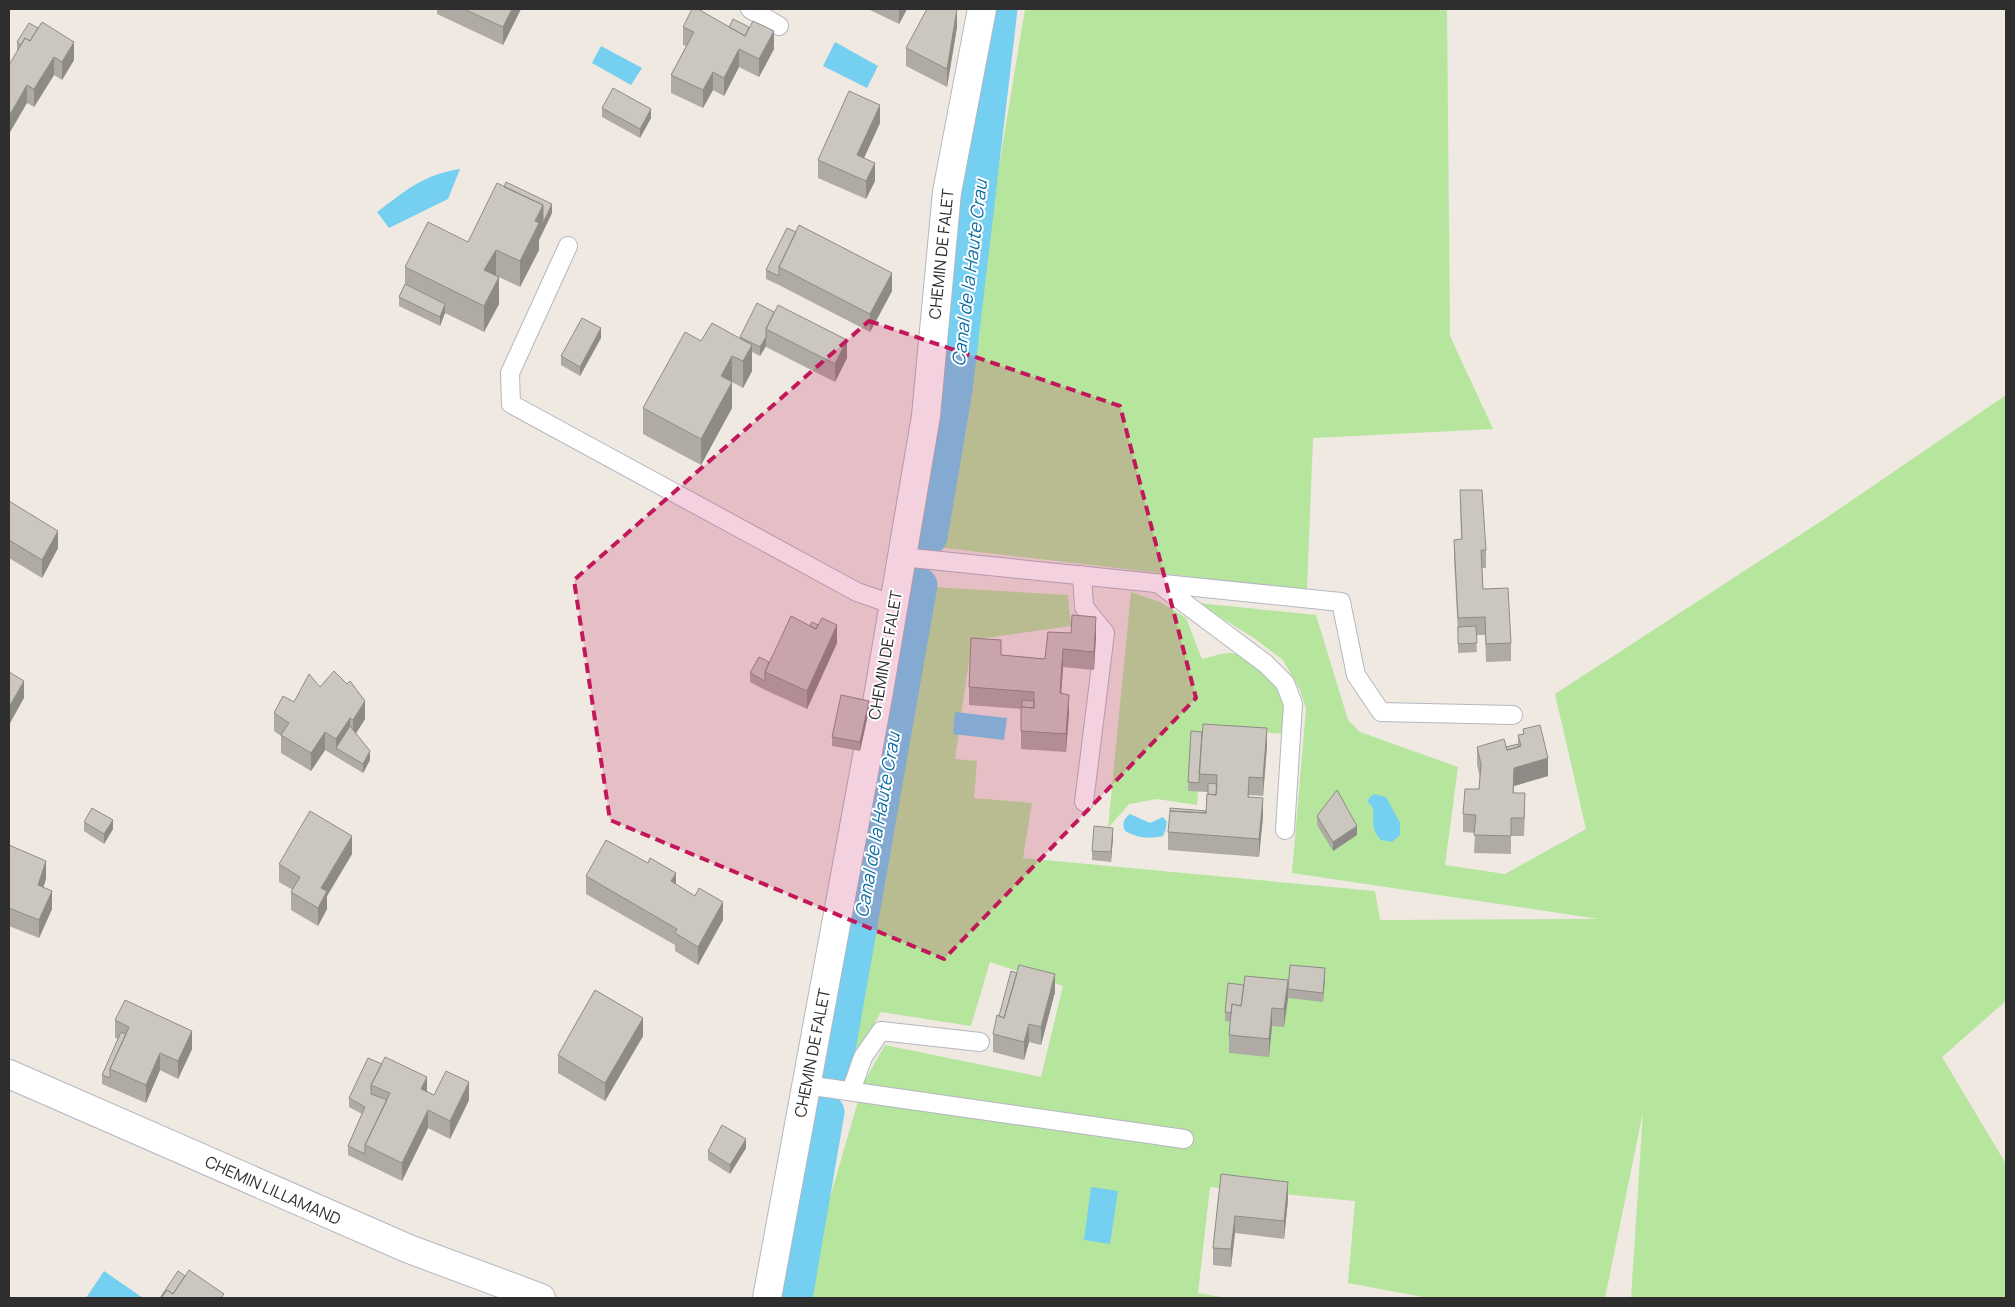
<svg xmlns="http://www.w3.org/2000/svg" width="2015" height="1307" font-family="Manrope,sans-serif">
<rect width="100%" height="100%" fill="#efe9e1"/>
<!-- green -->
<path fill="#b6e59e" d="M1025,9H1447L1450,336L1493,429L1313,438L1307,590L936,547Z
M2006,395V1001L1942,1057L2006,1164V1298H1631L1643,1112L1605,1298H1428L1348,1283L1355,1201L1210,1187L1198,1293L1227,1298H806L816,1246L863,1084L885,1045L1041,1077L1063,986L990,962L971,1026L881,1012L855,1056L839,1070L933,587L1068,595L1071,626L972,640L955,759L977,761L974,798L1032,803L1023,858L1375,891L1380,920L1599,919L1292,873L1306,709L1300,690L1283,660L1254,638L1198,603L1316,615L1348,720L1360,732L1458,767L1445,865L1505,874L1586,829L1555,694L1826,518Z
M1131,592L1160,602L1186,618L1202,659C1211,657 1221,653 1230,653C1244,652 1273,684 1283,693L1286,734L1202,727L1197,805L1157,799L1129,804L1108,828Z"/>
<!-- water -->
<path fill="#75cff0" d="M835,42L878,66L867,88L823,66Z
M601,46L642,68L631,85L592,63Z
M460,169L448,199L389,228L377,212C407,190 422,175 460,169Z
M955,712L1007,718L1004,740L953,734Z
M1374,794L1386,797L1400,823V835L1392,842L1381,840C1369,826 1375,823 1373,808L1368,802L1369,798Z
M1130,814L1150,823L1163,817L1167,822L1165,833V831L1163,836C1148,839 1138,838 1125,831C1122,824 1123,819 1130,814Z
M1091,1187L1118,1191L1110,1244L1084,1240Z
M104,1271L143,1298H86Z"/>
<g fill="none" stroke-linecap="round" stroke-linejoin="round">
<!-- canal -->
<path stroke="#75cff0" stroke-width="35" d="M930,537L955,390L1000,9
M835,1066L920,585
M795,1298L827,1112"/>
<defs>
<path id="lane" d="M750,9L779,26
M568,246L510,373L511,404L857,592L894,605
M902,557L1341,602L1356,675L1381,712L1513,715
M1082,575L1084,607L1105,633L1084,802
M1159,584L1266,664L1285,683L1293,704L1285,830
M806,1085L1184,1139
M851,1091L863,1057L881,1031L980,1042"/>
<path id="street" d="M9,1074L409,1249L541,1298
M767,1298L878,697L926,416L947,192L982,9"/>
</defs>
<!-- lane casing -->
<use href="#lane" stroke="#b4b7c1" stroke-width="20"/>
<!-- street casing -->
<use href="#street" stroke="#b4b7c1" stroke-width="30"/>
<!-- lane -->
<use href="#lane" stroke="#fff" stroke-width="18"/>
<!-- street -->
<use href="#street" stroke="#fff" stroke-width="28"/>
</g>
<!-- wall -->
<path fill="#afaba4" d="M437,9H521L503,45L437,14Z
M868,9H907L899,24Z
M683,27H729L774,49L759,77L739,67L724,96L713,90L703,108L671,93V75L686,46L683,45Z
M957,27L947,87L906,66V48Z
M17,42L74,60L62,80L54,75L34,107L27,103L17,51Z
M602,108L651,118L640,138L602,117Z
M880,123L864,158L875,181L866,199L818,178V160Z
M552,213L539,240V250L520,287L499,277V304L484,332L445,313L440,326L399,306V297L405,284V267Z
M787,228L892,291L870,332L779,285L766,279V270Z
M774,312L847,358L835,382L766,347V346L760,356L752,352V371L743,388L732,382V408L701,465L643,434V408L701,341L740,339V337Z
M601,338L580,376L561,365V356Z
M1460,490L1486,550V568H1482L1483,589L1511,643V661L1486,662L1485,635H1476L1477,652L1458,653V635L1454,558V540L1461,539Z
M9,501L58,548L42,578L9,558Z
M1048,632L1096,635L1094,670L1063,667L1061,694L1069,713L1066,752L1021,749V709L969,705V687L1001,655L1045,659Z
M837,643L807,709L765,690L750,682V673L769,662Z
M320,687L365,719L356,733L370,760L363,773L325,750L311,771L281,753V736L274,731V713Z
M869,710L860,751L832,746V737Z
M1523,729L1548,776L1514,786V793L1525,811L1524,836H1511V854L1474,853L1475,833L1463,832V814L1479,789L1480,777L1477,765V747H1506L1518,744V735L1523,734Z
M1191,731L1267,746L1263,796L1249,795V797L1263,816L1259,857L1168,850V832L1206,811L1208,792L1188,791Z
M1317,816L1357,835L1333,851L1317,825Z
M84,822L113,829L104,844L84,831Z
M1113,837L1111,862L1092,860V851Z
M9,845L46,879L43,888L52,909L39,938L9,926Z
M352,854L327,896V909L318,926L291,910V892L293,890L279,882V864Z
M586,876L676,885L723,920L698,965L675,951V945L586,894Z
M1017,973L1055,992L1041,1045L1029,1042L1024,1060L993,1052V1034Z
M1325,977L1323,1002L1288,998L1284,1027L1272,1026L1269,1057L1229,1053V1035L1230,1022L1225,1021V1012L1288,989Z
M115,1020L192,1049L178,1079L160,1070L146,1103L102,1084V1075L118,1039L115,1038Z
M643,1036L605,1101L558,1073V1055Z
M368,1058L434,1095L469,1100L450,1139L428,1128L402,1181L348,1155V1146L362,1114L349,1107V1098Z
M746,1148L730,1174L708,1160V1151Z
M1221,1174L1288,1200L1284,1239L1235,1233L1231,1267L1213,1265V1248Z"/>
<!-- shaded-wall -->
<path fill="#8e8b86" d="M512,9H521L503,45V27Z
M899,9H907L899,24Z
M957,9V27L947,87V69Z
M774,31V49L759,77V59Z
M74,42V60L62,80V62Z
M739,49V67L724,96V78Z
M54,57V75L34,107V89Z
M713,72V90L703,108V90Z
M27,85V103L9,134V116Z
M880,105V123L857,173V155Z
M651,109V118L640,138V129Z
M875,163V181L866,199V181Z
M552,204V213L539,240V250L520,287V261L535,221L543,205Z
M496,250V276L484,270Z
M892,273V291L870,332V314Z
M499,277V304L484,332V306Z
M445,304V313L440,326V317Z
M601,328V338L580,376V367Z
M766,337V346L760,356V347Z
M847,340V358L835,382V364Z
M752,345V371L743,388V361Z
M732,356V382L721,376Z
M732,382V408L701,465V439Z
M58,531V548L42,578V560Z
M1096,617V635L1094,670V652Z
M837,625V643L807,709V691Z
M1063,649V667L1060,711V693Z
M24,681V698L9,725V707Z
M1069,695V713L1066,752V734Z
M365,701V719L353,738V720Z
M869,701V710L860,751V742Z
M350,718V735L336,748V739Z
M1267,728V746L1263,796V778Z
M325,732V750L311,771V753Z
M370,751V760L363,773V764Z
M1548,758V776L1514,786L1513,811L1514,768Z
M1263,798V816L1259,857V839Z
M113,820V829L104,844V834Z
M1357,826V835L1333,851V842Z
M1113,828V837L1111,862V852Z
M352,836V854L327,896V909L318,926V908L321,888Z
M46,861V879L38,903V885Z
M676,873V891L671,881Z
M52,891V909L39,938V920Z
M723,902V920L698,965V947Z
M1325,968V977L1323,1002V993Z
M1055,974V992L1041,1045V1027Z
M1288,980V998L1284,1027V1009Z
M1272,1008V1026L1269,1057V1039Z
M643,1018V1036L605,1101V1083Z
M1029,1024V1042L1024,1060V1042Z
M192,1031V1049L178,1079V1061Z
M160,1053V1070L146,1103V1085Z
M427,1077V1095L421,1089Z
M469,1082V1100L450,1139V1121Z
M428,1110V1128L402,1181V1163Z
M746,1139V1148L730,1174V1165Z
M1288,1182V1200L1284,1239V1221Z
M1235,1216V1233L1231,1267V1249Z"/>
<!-- building -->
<path fill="#cbc7bf" stroke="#8e8b86" d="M464,9H512L503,27Z
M692,9H698L745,36L753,21L774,31L759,59L739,49L724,78L713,72L703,90L671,75L694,32L683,27Z
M927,9H957L947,69L906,48Z
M733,19L749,27L745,36L729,27Z
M42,22L74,42L62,62L54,57L34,89L27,85L9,116V65L25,38L30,41Z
M29,23L38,28L30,41L25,38L21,45L17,42Z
M613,88L651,109L640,129L602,108Z
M849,91L880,105L857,155L875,163L866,181L818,160Z
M506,182L552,204L543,223V205L504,187Z
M497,183L543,205L535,221L539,223L520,261L496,250L484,270L499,277L484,306L405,267L428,222L468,242Z
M799,225L892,273L870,314L779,267Z
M787,228L796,232L779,267V276L766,270Z
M405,284L445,304L440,317L399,297Z
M757,303L774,312L766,329V337L760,347L740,337Z
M778,305L847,340L835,364L766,329Z
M582,318L601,328L580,367L561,356Z
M712,323L752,345L743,361L732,356L721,376L732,382L701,439L643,408L685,332L701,341Z
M1460,490H1482L1486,550H1481L1483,589L1508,588L1511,643L1486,644L1485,617L1458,618L1454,540L1462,539Z
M9,501L58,531L42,560L9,540Z
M1072,615L1096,617L1094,652L1063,649L1060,693L1069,695L1066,734L1021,731V707L1034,708V692L969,687L971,638L1001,640V655L1045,659L1048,632L1071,633Z
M791,616L816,629L822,618L837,625L807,691L765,672Z
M812,622L818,625L816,629L810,626Z
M1476,626L1477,643L1458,644V627Z
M759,657L769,662L765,672V681L750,673Z
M334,671L347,684L350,681L365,701L353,720L350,718L336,739L325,732L311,753L281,735L289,723L274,713L283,696L294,702L309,674L320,687Z
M9,672L24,681L9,707Z
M841,695L869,701L860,742L832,737Z
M1022,700L1034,701V708L1022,707Z
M1203,724L1267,728L1263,778L1249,777L1248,797L1263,798L1259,839L1168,832L1170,811L1206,813L1207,794L1216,795L1217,775L1199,774Z
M1540,725L1548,758L1514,768L1513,793H1525L1524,818H1511V836L1474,835L1476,815L1463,814L1465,789H1479L1481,764L1477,747L1504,739L1507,750L1521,746L1518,735L1524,734L1523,729Z
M350,726L370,751L363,764L336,748Z
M1191,731L1202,732L1199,783L1188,782Z
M1518,744L1519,747L1507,750L1506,747Z
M1208,783L1217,784L1216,795L1208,794Z
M1337,790L1357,826L1333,842L1317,816Z
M92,808L113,820L104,834L84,822Z
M1170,808L1206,811V813L1170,811Z
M310,811L352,836L321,888L327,891L318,908L291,892L300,877L279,864Z
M1094,826L1113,828L1111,852L1092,851Z
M606,840L648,863L650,858L676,873L671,881L695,896L699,888L723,902L698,947L675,933L677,929L586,876Z
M9,845L46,861L38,885L52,891L39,920L9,908Z
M1019,965L1055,974L1041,1027L1029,1024L1024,1042L993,1034L997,1015L1004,1018Z
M1290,965L1325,968L1323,993L1288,989Z
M1011,971L1017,973L1004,1018L999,1016Z
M1245,976L1288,980L1284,1009L1272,1008L1269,1039L1229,1035L1232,1004L1241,1006Z
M1228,983L1244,985L1241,1006L1232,1004L1231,1013L1225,1012Z
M595,990L643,1018L605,1083L558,1055Z
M125,1000L192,1031L178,1061L160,1053L146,1085L110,1069L129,1027L115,1020Z
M121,1032L126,1034L110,1069V1078L102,1075Z
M385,1057L427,1077L421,1089L434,1095L446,1071L469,1082L450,1121L428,1110L402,1163L365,1145L390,1093L371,1085Z
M368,1058L382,1064L371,1085V1094L387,1100L365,1145V1154L348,1146L365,1107L349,1098Z
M722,1125L746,1139L730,1165L708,1151Z
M1221,1174L1288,1182L1284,1221L1235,1216L1231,1249L1213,1248Z
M189,1270L224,1294L221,1298H161L167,1290L173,1294Z
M178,1271L185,1276L173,1294L167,1290L161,1298H160Z"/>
<!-- marked area -->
<path fill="#c2185b" fill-opacity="0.2" stroke="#c2185b" stroke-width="4" stroke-dasharray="10 6" stroke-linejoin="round" d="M869,321L1120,406L1196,698L944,959L610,820L574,580Z"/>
<g text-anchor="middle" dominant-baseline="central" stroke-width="4" stroke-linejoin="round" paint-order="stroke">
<!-- street labels -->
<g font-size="16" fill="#2e2e2e" stroke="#fff">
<text transform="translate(941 254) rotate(-84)">CHEMIN DE FALET</text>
<text transform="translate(885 655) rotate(-80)">CHEMIN DE FALET</text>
<text transform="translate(812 1053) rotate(-79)">CHEMIN DE FALET</text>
<text transform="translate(273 1190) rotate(24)">CHEMIN LILLAMAND</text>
</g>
<!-- water labels -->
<g font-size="18" font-style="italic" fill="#0d6fa3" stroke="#fff">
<text transform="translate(969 273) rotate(-83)">Canal de la Haute Crau</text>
<text transform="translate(877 825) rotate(-80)">Canal de la Haute Crau</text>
</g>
</g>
<!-- border -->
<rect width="2015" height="1307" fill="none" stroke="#2e2e2e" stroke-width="20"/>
</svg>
